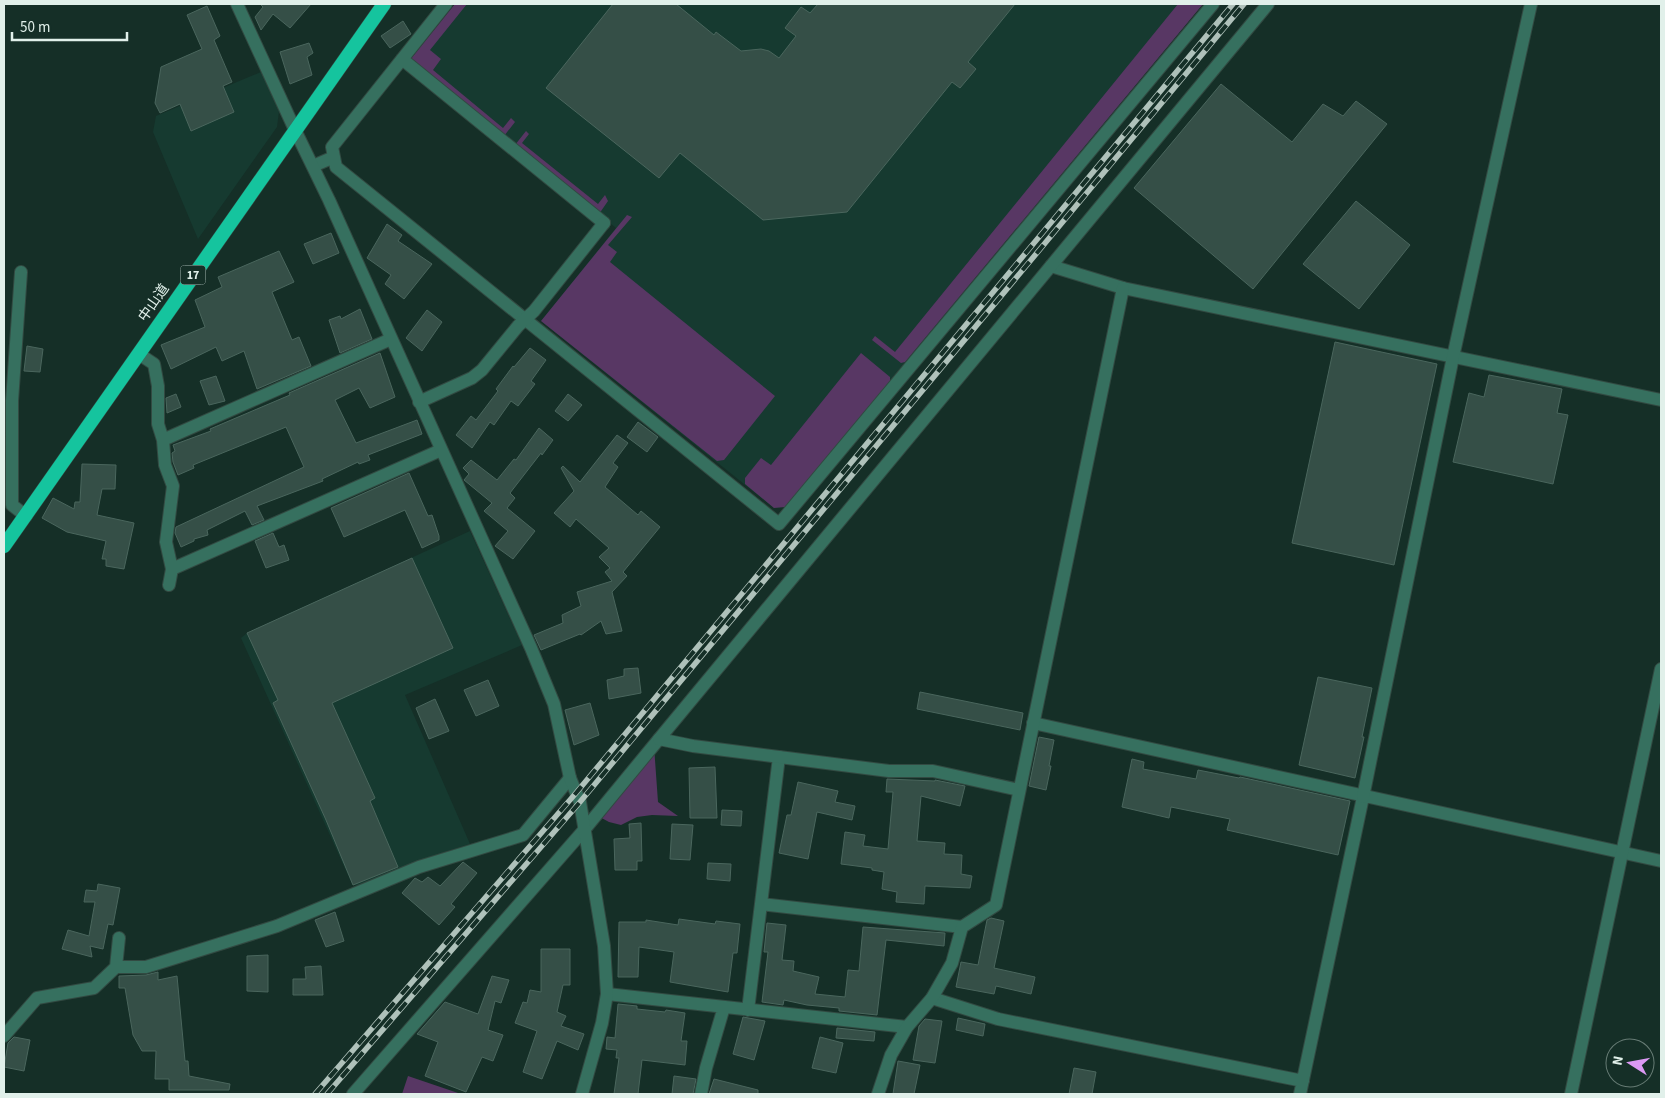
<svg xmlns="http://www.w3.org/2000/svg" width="1665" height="1098" font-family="'Source Sans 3','Noto Sans JP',sans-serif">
<rect width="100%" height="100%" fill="#152f27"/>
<!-- built -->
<path fill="#163a30" d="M455,4H1203L785,507L774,508L541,321L616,228L410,60Z
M261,72L279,111L277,127L198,239L153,132L156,116Z
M470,531L522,645L405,695L470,844L420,860L362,887L352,884L241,638L247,633Z"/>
<!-- green -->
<path fill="#583764" d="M455,4H467L430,50L441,59L433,70L503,128L511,118L515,122L504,136L410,60Z
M1178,4H1203L905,362L901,363L872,340L875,336L895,352Z
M526,131L529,134L522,143L598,204L605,195L608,201L599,214L515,145Z
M627,215L632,217L608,245L617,252L610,262L775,396L724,460L717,461L541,321Z
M861,353L890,377V381L785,507L774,508L745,484V478L761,458L771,465Z
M654,746L658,802L678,816L652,815L637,817L621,825L609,822L596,815Z
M408,1076L461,1094H402Z"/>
<!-- building -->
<path fill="#354f47" stroke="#4a665d" d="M260,4H311L290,28L273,14L261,30L255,17L263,7Z
M613,4H676L714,35L716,32L741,51L761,49L769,51L779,58L796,36L785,28L801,7L810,13L818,4H1015L968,62L976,69L960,88L952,82L847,212L763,220L680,153L659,178L546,88Z
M207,6L220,36L214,40L232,82L223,86L234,112L191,131L180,104L160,113L155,103L161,67L202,49L187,15Z
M403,21L411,34L390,48L381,36Z
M309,43L313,53L307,57L312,75L290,84L280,52Z
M1221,84L1292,142L1323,104L1343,116L1356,101L1387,124L1253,289L1134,188Z
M1356,201L1410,245L1359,309L1303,264Z
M387,224L402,235L398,241L432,264L404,299L385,284L391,275L367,258Z
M331,233L339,253L313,264L304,244Z
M279,251L294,282L272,292L292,340L299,337L311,366L257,389L244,351L222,361L216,347L171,369L161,345L205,327L195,300L222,287L218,277Z
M360,309L372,339L340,353L329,320L340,316L341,319Z
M427,310L442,322L422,351L406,338Z
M1335,342L1437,364L1394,565L1292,543Z
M27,346L43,349L40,372L24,371Z
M530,348L546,360L531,381L535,384L518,406L511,401L494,425L490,422L472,448L456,435L471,416L476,420L498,391L496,389L513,366L514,367Z
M380,353L395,397L370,408L359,388L335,400L356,443L417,420L422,434L368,455L370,460L359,464L358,462L322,479L323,481L257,506L264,520L252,525L245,511L207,530L208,535L194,539V541L181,547L175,533L176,527L304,467L286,427L193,465L194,468L178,475L173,462L172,453L175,451L173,445L211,431L210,429L290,395L289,393Z
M1489,375L1562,389L1557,413L1568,415L1553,484L1453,462L1469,393L1484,397Z
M216,376L225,401L209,405L200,381Z
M176,394L181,407L167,413L166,398Z
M568,394L582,405L568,421L555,411Z
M638,422L658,437L647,452L627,437Z
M539,428L553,440L542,455L541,453L510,493L515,498L507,508L535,531L513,559L495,546L508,531L484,511L492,503L464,480L469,474L463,468L471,460L497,480L514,459L516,460Z
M617,435L628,443L613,463L618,467L605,487L638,515L641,511L660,527L623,572L627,576L612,592L622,631L606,634L601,621L581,635L580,634L541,650L534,635L563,623L562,615L581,606L577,592L612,581L605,572L610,568L599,557L609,548L576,519L570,527L554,513L574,491L561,468L563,466L580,482Z
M82,464L116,465L115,489H102L97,515L134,523L124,569L106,566V559H102L106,541L67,532L42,518L53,498L74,509L75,502H80Z
M409,473L428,516L432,515L439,536V540L422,548L405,510L344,537L331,508Z
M273,533L279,547L284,545L289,560L266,568L255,541Z
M412,558L453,648L332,703L375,798L370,801L398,867L353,885L326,820L273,703L278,700L247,633Z
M638,668L641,693L609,699L607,680L624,676V669Z
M1318,677L1372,688L1362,737H1364L1355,778L1299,765Z
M488,680L499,706L476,716L464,690Z
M920,692L1023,713L1020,730L917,709Z
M435,699L449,731L429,739L416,708Z
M590,703L599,735L574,745L565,710Z
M1039,737L1054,740L1049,766H1051L1046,790L1029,786Z
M1132,759L1144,762L1143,769L1196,779L1198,770L1239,778L1240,777L1350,801L1338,855L1227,830L1230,819L1171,807L1169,818L1122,807Z
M715,767L717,818H690L689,768Z
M887,779L935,781V780L965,786L960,806L921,796L917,841L945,843L944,854L962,855L961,874L972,876L970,888L925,886L924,904L896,902L897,892L882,889L884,872L872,870V868L841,864L845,832L865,835L863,846L888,849L893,792H886Z
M798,782L838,791L835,802L855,806L852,820L817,812L808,859L779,853L787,815H791Z
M722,810L742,811L741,826L721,825Z
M641,823L642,861H637V870H615L614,839L630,838L629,824Z
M672,824L693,825L690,860L670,859Z
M463,862L477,873L451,904L455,907L439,925L402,893L415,878L422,882L428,877L440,886Z
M708,863L731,864L730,881L707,879Z
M98,884L120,888L113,925L108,924L103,949L90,946L92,957L62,949L68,930L89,936L95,902H84L86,890L97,891Z
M335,912L344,941L326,947L315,920Z
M991,918L1004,921L994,968L1035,977L1031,994L996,986L994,994L956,987L961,962L978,965L987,920Z
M679,919L715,924L716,921L740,924L737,953H733L728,992L670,982L674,952L639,947L638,977H618L619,922H646V920L678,925Z
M767,923L786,925L782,960L794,961L793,971L819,977L815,994L845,997L848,970L859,971L863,927L945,933L944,946L886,940L877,1015L839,1011V1008L807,1005L784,1000L783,1005L762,1002L768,952H764Z
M541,949H570V985H563L557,1012L566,1016L561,1026L584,1034L578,1050L557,1041L542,1079L523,1072L537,1031L515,1023L523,1002L527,1003L530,990L541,992Z
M268,955V992L247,991V956Z
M321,966L323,995H293V979H306L305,967Z
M158,972V980L177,976L185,1061H188L189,1076L230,1084L229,1090H169V1079H155L156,1051H142L133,1035L125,988H119V976L146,975Z
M492,976L509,980L501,1003L495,1001L488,1030L503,1035L493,1061L482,1057L466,1092L425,1076L438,1042L417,1034L445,1002L478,1014Z
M618,1004L637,1006V1009L665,1012L666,1010L685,1013L681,1041H687L685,1065L642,1060L638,1094H614L619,1058H616L617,1050L606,1049L607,1037L615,1038Z
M743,1017L765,1021L754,1060L733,1054Z
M958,1018L985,1024L983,1036L956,1030Z
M925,1019L942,1021L935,1063L913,1060L919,1026Z
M837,1028L875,1032L874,1041L836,1038Z
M14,1037L30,1040L24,1071L4,1067L8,1043Z
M820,1037L843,1043L836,1073L812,1068Z
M898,1061L920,1065L914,1094H893Z
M1074,1068L1096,1072L1092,1094H1069Z
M674,1076L696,1079L693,1094H672Z
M714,1079L758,1090V1094H709Z"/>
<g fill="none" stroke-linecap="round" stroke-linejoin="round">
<defs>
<path id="minor" d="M446,4L332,147L336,167L779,524L1213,4
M402,59L604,223
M313,166L334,157
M1051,266L1123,288L1661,400
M21,272L12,401V505L26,516
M139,354L154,364L158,386V424L163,440L165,465L173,486L166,542L172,569L169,585
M163,440L391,339
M172,569L441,450
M1033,723L1661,861
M761,904L962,927
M116,967L119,938
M607,994L907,1027
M932,998L998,1019L1303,1081
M748,1010L779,757
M4,1036L37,998L94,988L116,967H146L277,926L419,867L523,835L570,778
M353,1094L584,830L659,739
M701,1094L706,1068L724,1007
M1300,1094L1363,797"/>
<path id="tertiary" d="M237,4L295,130L329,200L531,648L554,704L570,778L580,802L604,946L607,994L602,1023L582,1094
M419,402L472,378L482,370L518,326L534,311L604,223
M1019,790L933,771H889L693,746L659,739L1268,4
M1363,797L1453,357L1531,4
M878,1094L891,1055L907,1027L932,998L952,963L962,927L996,905L1123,288
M1571,1094L1661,669"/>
<path id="trunk" d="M4,546L384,4"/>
</defs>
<!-- minor casing -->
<use href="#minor" stroke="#324a42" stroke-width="14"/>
<!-- tertiary casing -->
<use href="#tertiary" stroke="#324a42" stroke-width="14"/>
<!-- trunk casing -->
<use href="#trunk" stroke="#324a42" stroke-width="15"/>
<!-- minor -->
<use href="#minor" stroke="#36705f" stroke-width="12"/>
<!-- tertiary -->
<use href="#tertiary" stroke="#36705f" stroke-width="12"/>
<!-- trunk -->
<use href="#trunk" stroke="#15c49e" stroke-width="14"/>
<defs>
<path id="rail" d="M315,1094L576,793L1233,4
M327,1094L580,802L1244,4"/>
</defs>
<!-- rail casing -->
<use href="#rail" stroke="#afc1ba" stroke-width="5.5"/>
<!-- rail -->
<use href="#rail" stroke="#152f27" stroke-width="4" stroke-dasharray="11" stroke-linecap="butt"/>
</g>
<g text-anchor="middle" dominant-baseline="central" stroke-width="4" stroke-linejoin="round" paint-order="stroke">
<!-- shield labels -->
<rect fill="#152f27" stroke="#a4b6b0" stroke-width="1" x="180.5" y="265.5" width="25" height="19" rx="4"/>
<g font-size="12" font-weight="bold" fill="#e1f0ea">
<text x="193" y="275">17</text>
</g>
<!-- street labels -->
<g font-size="14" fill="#e1f0ea" stroke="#152f27">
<text transform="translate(154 303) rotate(-55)">中山道</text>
</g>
</g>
<!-- border -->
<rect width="1665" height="1098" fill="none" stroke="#e1f0ea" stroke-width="10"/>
<!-- north arrow -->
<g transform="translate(1630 1063) rotate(281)"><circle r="24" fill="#152f27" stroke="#677c75"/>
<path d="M0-4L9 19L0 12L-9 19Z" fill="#dc99f4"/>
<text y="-8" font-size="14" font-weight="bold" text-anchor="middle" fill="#e1f0ea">N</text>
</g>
<!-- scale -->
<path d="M12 32v8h115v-8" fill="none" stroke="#e1f0ea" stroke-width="2.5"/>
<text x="20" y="32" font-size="15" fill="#e1f0ea" stroke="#152f27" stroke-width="4" paint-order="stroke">50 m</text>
</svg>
